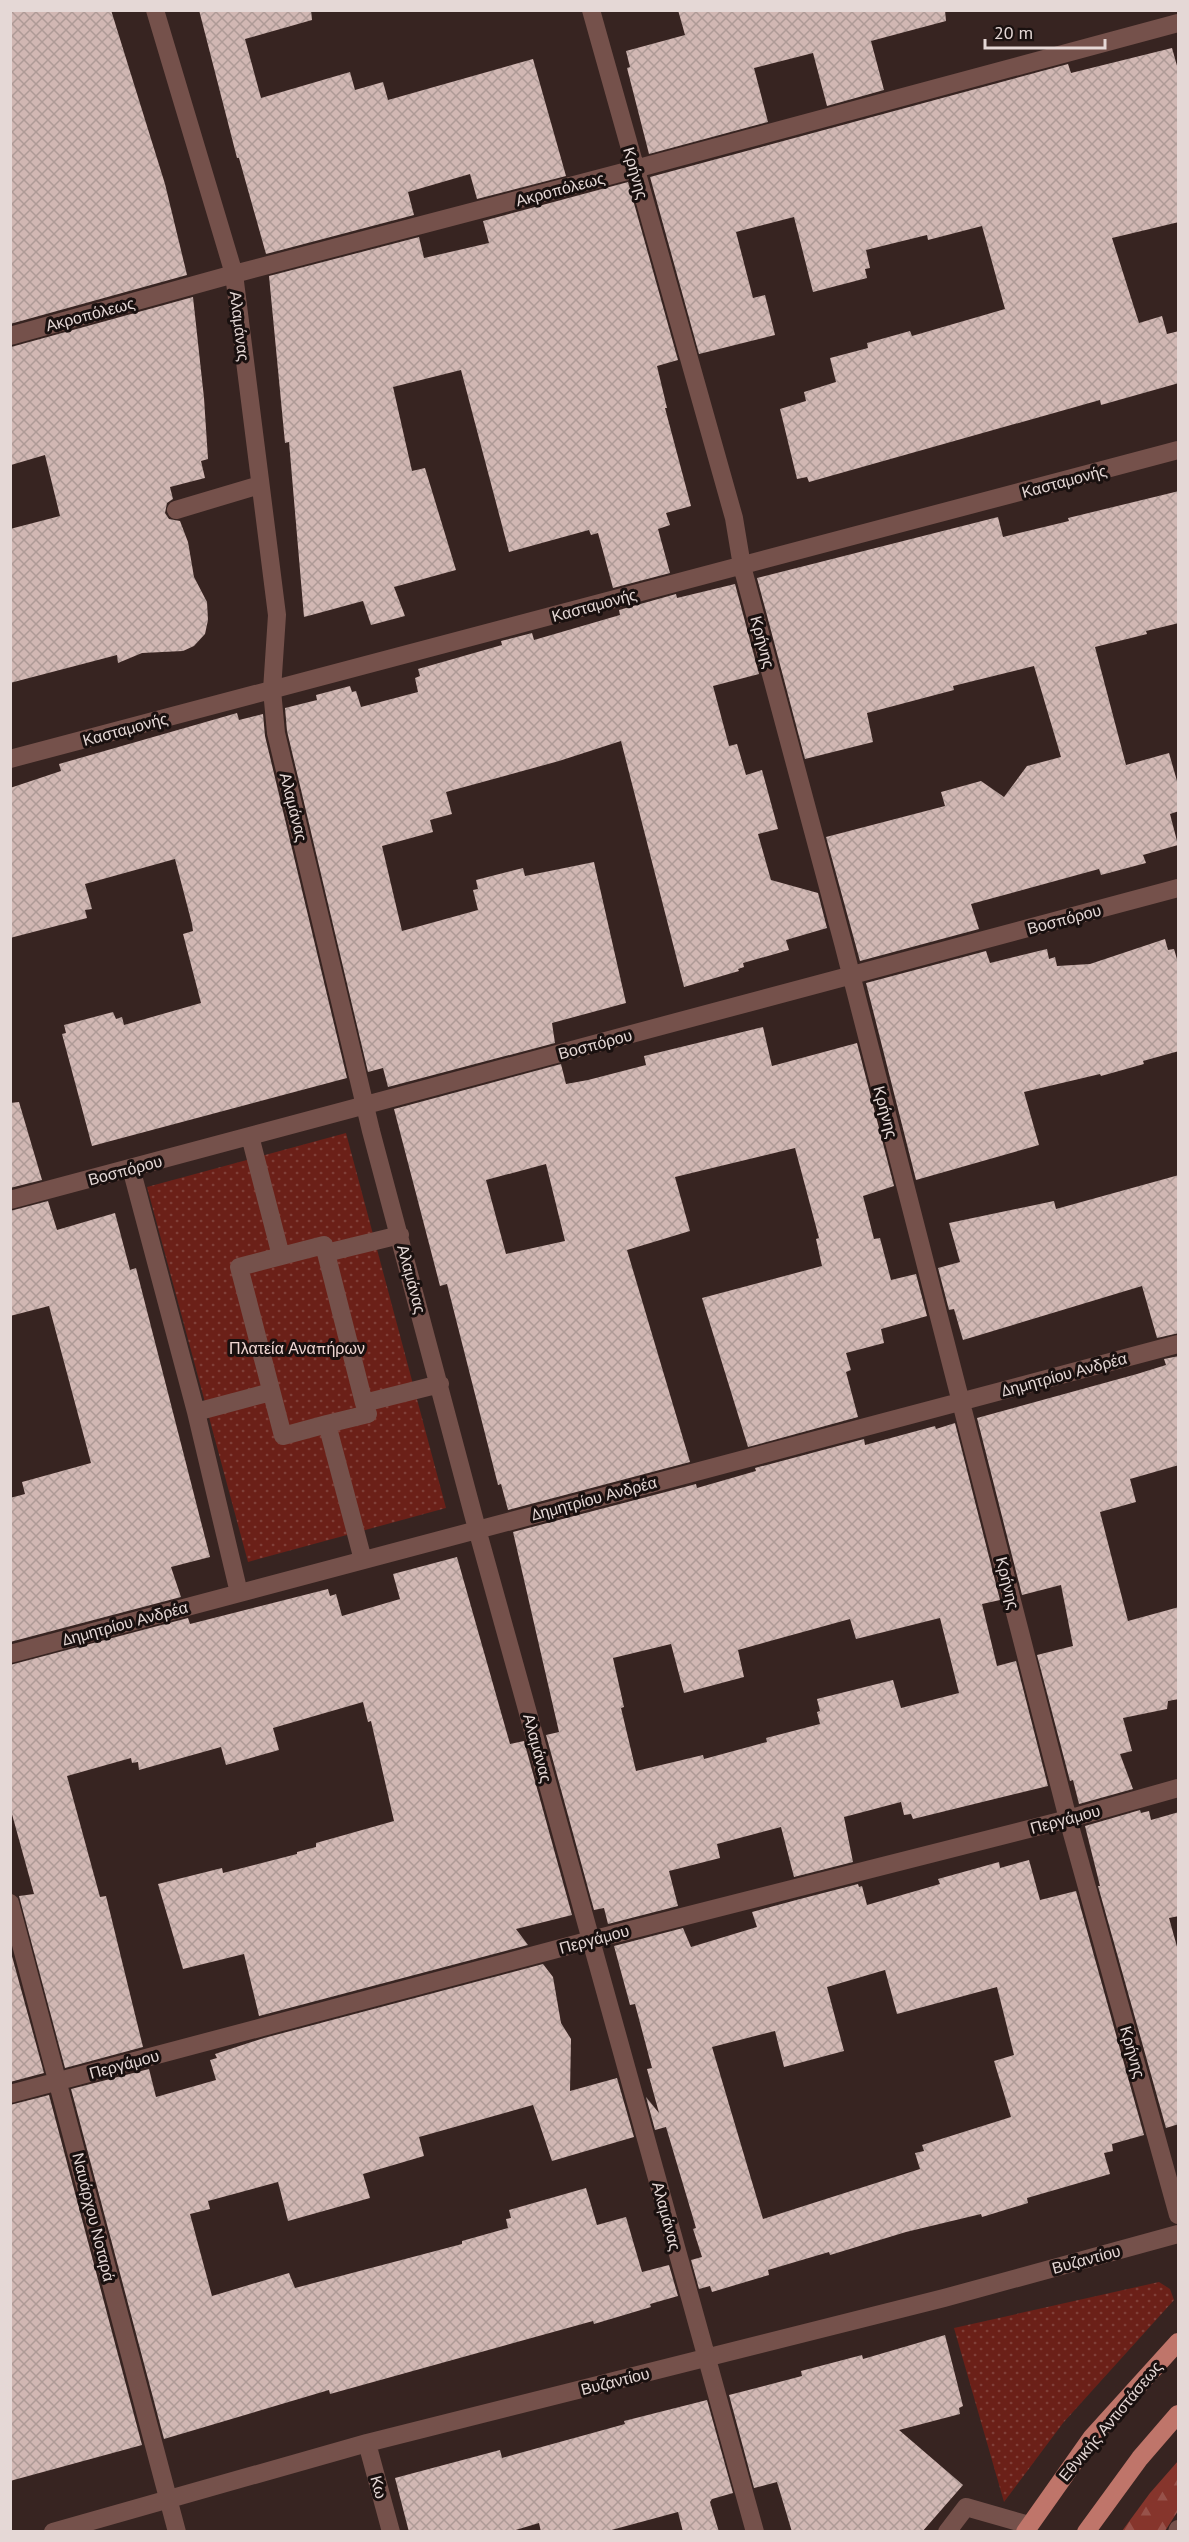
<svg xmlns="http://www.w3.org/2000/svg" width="1189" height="2542" font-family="'PT Sans',sans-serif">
<defs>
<pattern id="grass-dots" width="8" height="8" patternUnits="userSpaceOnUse" patternTransform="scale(1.5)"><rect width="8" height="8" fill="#6b2018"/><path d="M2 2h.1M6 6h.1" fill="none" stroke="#804039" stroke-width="1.8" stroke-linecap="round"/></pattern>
<pattern id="forest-firs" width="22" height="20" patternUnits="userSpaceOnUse" patternTransform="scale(1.5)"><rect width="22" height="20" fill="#86352c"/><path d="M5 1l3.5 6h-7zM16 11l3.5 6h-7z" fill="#97524a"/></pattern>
<pattern id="building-cross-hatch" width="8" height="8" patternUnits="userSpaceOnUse" patternTransform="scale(1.5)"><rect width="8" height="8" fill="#d1b7b3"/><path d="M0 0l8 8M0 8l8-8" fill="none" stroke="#ae9a96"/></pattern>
</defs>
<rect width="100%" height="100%" fill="#372421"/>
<!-- grass -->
<path fill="url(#grass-dots)" d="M346,1133L446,1508L248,1562L147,1187Z
M1159,2282L1170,2289L1174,2300L1063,2423L1004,2502L954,2328Z"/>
<!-- forest -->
<path fill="url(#forest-firs)" d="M1178,2461V2511L1165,2531H1122L1150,2493Z"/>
<!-- building -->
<path fill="url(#building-cross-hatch)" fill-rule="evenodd" d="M10,10H111L165,184L187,275L10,324Z
M199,10H311L312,20L245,39L261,98L350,72L355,90L383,82L388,100L533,59L566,176L477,199L470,174L408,192L414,215L266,254L239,158H237Z
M678,10H945L946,21L871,41L884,90L827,106L813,53L754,68L768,122L649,154L627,68L630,67L626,51L685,35Z
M1172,48L1179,73V222L1112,238L1139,323L1162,316L1167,334L1179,331V383L1101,405L1100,400L809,482L807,477L797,479L780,409L806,401L804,392L836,382L830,358L868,348L867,343L910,331L912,336L1005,309L982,226L928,240L927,235L866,250L870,268L865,269L867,278L813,292L794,217L736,232L753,298L765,295L775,335L699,354L650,177L1068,64L1071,73Z
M628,182L678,360L657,366L667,408H665L691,506L666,513L670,525L658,529L670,573L613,588L598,533L591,535L589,530L509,552L461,370L393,387L412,471L425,468L456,570L394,587L405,616L371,625L363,601L304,617L289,442L285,443L269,276L419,237L424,258L489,243L483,221Z
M193,297L204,398L208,459L201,461L205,478L170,487L173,499L167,503L165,513L169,519L180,521L188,542L194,577L207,602L208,620L205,634L194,646L183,651L142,653L118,663L117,655L10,683V529L60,516L45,455L11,465V347Z
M1179,491V623L1146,631L1147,634L1095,647L1126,765L1169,753L1179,788V811L1170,814L1178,845L1143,855L1146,863L1101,875L1099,869L971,904L979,929L860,961L826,837L945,806L941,792L981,781L1004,797L1027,766L1061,757L1034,666L953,686L954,690L867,713L873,742L805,759L757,578L998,517L1003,537L1069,521L1068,518Z
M735,584L759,674L713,686L729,746L737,744L746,775L762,770L778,829L758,834L771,880L818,893L827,928L786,940L789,950L743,963L744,967L738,969L739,971L684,987L621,741L559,761L446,792L452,814L430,820L433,832L382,846L402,931L478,910L473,890L478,889L476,880L523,868L525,876L594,862L626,1003L552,1023L555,1043L388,1087L383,1068L368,1072L287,731L285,708L317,700L316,695L350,686L352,692L356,691L361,707L418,692L415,678L420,676L418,669L502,645L501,641L532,633L534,640L620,615L619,610L676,594L677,598Z
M237,713L239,720L263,714L265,736L347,1078L92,1146L62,1034L66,1033L64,1025L113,1012L116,1019L122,1017L124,1025L201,1003L183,934L193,931L192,924L175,859L85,884L92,909L85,910L87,918L10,938V788L61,771L59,764Z
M1165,939L1168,950L1174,949L1179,966V1051L1143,1061L1144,1064L1101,1076L1100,1074L1024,1092L1039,1145L916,1180L866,983L986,951L990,963L1047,949L1049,959L1055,957L1057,966L1090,964Z
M763,1027L772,1066L857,1043L894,1186L863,1196L874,1239L880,1238L891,1280L916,1274L927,1316L881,1329L884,1343L846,1353L851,1370L846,1372L858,1417L748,1447L702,1298L822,1266L816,1239L819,1238L795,1148L675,1177L690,1231L627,1250L690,1462L508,1510L501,1484L498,1485L447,1284L440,1286L394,1109L561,1064L566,1084L588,1080L646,1065L644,1056ZM546,1164L565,1241L506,1254L486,1180Z
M19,1102L42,1180L10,1188V1103Z
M1179,1175V1333L1157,1338L1142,1286L963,1340L954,1309L949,1310L938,1268L960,1262L949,1223L1054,1201L1056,1209Z
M48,1201L57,1230L115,1213L130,1270L136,1268L210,1557L171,1567L181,1597L10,1642V1498L25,1494L22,1482L91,1463L49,1306L10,1316V1211Z
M1179,1356V1465L1130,1479L1136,1502L1100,1512L1128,1621L1179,1607V1699L1168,1701L1167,1709L1123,1718L1132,1751L1120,1754L1133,1789L1079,1804L1073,1780L1070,1781L1037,1655L1073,1646L1061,1585L1022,1595L977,1418L1137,1374L1166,1365L1164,1359Z
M955,1423L1000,1600L982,1604L997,1666L1016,1661L1048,1786L913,1819L911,1814L904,1815L901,1802L844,1817L853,1862L794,1877L781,1827L717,1844L720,1858L669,1871L678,1906L608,1924L604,1908L594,1910L546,1735L559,1732L513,1532L696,1484L697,1488L756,1471L755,1468L864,1439L865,1445L935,1426L936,1429ZM940,1618L959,1693L901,1708L893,1680L817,1699L820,1711L817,1712L820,1724L766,1738L767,1742L704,1759L703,1755L636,1771L621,1708L624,1707L613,1658L671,1644L684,1693L744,1677L738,1650L850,1619L856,1639Z
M457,1557L510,1744L524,1741L572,1915L516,1929L528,1945L259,2016L244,1954L183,1969L158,1884L222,1868L223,1873L297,1854V1852L316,1847V1843L394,1821L371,1721L368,1722L363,1702L273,1728L279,1750L226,1765L221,1747L139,1770L138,1762L132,1763L131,1758L67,1776L100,1897L106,1896L143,2047L65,2068L19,1896L34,1894L10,1807V1665L188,1618L190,1624L328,1589L330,1596L336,1594L342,1616L400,1599L393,1574Z
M1140,1810L1141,1813L1149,1811L1151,1820L1179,1812V1916L1169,1918L1179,1954V2124L1166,2128L1098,1886H1100L1085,1826Z
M1029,1860L1040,1900L1076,1891L1144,2135L1112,2144L1113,2151L1104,2153L1110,2174L1027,2198L1028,2203L982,2217L981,2214L906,2232L830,2255L829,2252L768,2270L769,2275L712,2292L710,2286L699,2289L691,2260L702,2257L693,2229L696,2228L666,2127L655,2130L646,2097L659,2113L647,2069L652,2068L635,2004L630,2005L614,1946L683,1928L691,1947L757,1927L752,1912L800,1899L858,1884L859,1887L862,1886L867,1905L940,1884L938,1879L999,1862L1000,1868ZM885,1970L897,2014L997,1987L1014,2055L994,2061L1011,2117L922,2145L924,2151L915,2153L920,2169L763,2219L712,2047L775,2031L784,2067L844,2051L827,1987Z
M10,1949L44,2073L10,2082Z
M543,1964L553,1977L561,2023L571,2039L570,2091L617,2078L634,2137L552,2161L533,2105L419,2137L424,2156L363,2174L370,2198L288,2221L278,2182L208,2201L210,2209L190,2214L212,2296L289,2273L295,2288L462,2244V2241L508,2228L506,2219L511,2218L509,2210L586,2188L597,2225L626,2217L642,2272L669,2265L678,2296L650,2304L651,2307L594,2324L593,2321L330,2394L329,2390L164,2439L71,2089L149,2069L156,2097L216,2080L210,2060L217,2058L215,2054L264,2038Z
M49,2095L142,2445L10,2481V2105Z
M945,2335L963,2406L959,2408L960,2414L899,2430L963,2485L922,2532H792L777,2482L754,2488L729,2395L802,2376L801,2371L862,2355L863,2359Z
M707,2400L733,2493L712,2499L710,2502L719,2532H683L678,2512L604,2532H541L539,2523L509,2532H409L395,2478L500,2450L502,2458L625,2424L624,2421Z"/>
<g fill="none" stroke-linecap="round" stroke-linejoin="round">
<!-- minor -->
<path stroke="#75514b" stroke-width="18" d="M155,10L234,274L277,615L272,690L276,733L371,1131L477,1529L755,2532
M591,10L734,518L742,566L843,943L1068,1819L1178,2215
M10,336L234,274L635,169L1178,23
M176,510L260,485
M10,759L1178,450
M250,1136L281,1256
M131,1168L196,1412L239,1593
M10,1200L1178,888
M326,1253L400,1235
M196,1412L271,1392
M327,1424L283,1436L239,1267L324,1245L364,1403
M363,1560L327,1424L368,1414L364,1403L440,1384
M10,1654L1178,1344
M10,1903L177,2532
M10,2094L591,1940L1068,1819L1178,1788
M367,2443L391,2532
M53,2532L367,2443L944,2298L1178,2234
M947,2532L966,2507L1029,2525
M1177,2532L1178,2529"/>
<!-- major -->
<path stroke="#bf756a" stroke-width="18" d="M1025,2532L1092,2437L1178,2342
M1086,2532L1140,2458L1178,2414"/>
</g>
<g text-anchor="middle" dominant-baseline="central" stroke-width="6" stroke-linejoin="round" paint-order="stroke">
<!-- street labels -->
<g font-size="16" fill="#e5d8d6" stroke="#19100f">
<text transform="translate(636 173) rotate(74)">Κρήνης</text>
<text transform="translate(560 189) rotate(-15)">Ακροπόλεως</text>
<text transform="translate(90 314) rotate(-15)">Ακροπόλεως</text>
<text transform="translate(240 326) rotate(83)">Αλαμάνας</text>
<text transform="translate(1064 481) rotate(-15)">Κασταμονής</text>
<text transform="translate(594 605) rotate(-15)">Κασταμονής</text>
<text transform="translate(763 642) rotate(75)">Κρήνης</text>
<text transform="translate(125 729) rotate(-15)">Κασταμονής</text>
<text transform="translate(294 807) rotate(76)">Αλαμάνας</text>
<text transform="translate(1064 919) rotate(-15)">Βοσπόρου</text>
<text transform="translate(595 1044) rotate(-15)">Βοσπόρου</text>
<text transform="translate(886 1112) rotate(75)">Κρήνης</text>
<text transform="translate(125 1170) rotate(-15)">Βοσπόρου</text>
<text transform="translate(412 1279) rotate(75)">Αλαμάνας</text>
<text transform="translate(1064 1374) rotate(-15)">Δημητρίου Ανδρέα</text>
<text transform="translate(594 1498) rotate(-15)">Δημητρίου Ανδρέα</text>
<text transform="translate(1008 1583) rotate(76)">Κρήνης</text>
<text transform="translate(125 1623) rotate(-15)">Δημητρίου Ανδρέα</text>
<text transform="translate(538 1748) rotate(75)">Αλαμάνας</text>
<text transform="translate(1065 1819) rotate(-15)">Περγάμου</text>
<text transform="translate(594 1939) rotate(-15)">Περγάμου</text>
<text transform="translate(1133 2052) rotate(74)">Κρήνης</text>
<text transform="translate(124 2064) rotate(-15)">Περγάμου</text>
<text transform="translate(667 2216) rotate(75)">Αλαμάνας</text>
<text transform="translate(94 2217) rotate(76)">Ναυάρχου Νοταρά</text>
<text transform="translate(1086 2259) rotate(-15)">Βυζαντίου</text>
<text transform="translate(615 2381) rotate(-14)">Βυζαντίου</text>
<text transform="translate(1110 2421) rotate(-50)">Εθνικής Αντιστάσεως</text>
<text transform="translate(379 2487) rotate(75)">Κω</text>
</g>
<!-- park labels -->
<g font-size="16" fill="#efd6d2" stroke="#19100f">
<text x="297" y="1348">Πλατεία Αναπήρων</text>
</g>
</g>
<!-- border -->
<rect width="1189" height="2542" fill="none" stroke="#e5d8d6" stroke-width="24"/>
<!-- scale -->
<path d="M985 39v9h120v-9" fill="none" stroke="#e5d8d6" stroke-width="3"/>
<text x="994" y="39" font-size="18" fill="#e5d8d6" stroke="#19100f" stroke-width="4.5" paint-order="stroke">20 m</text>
</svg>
